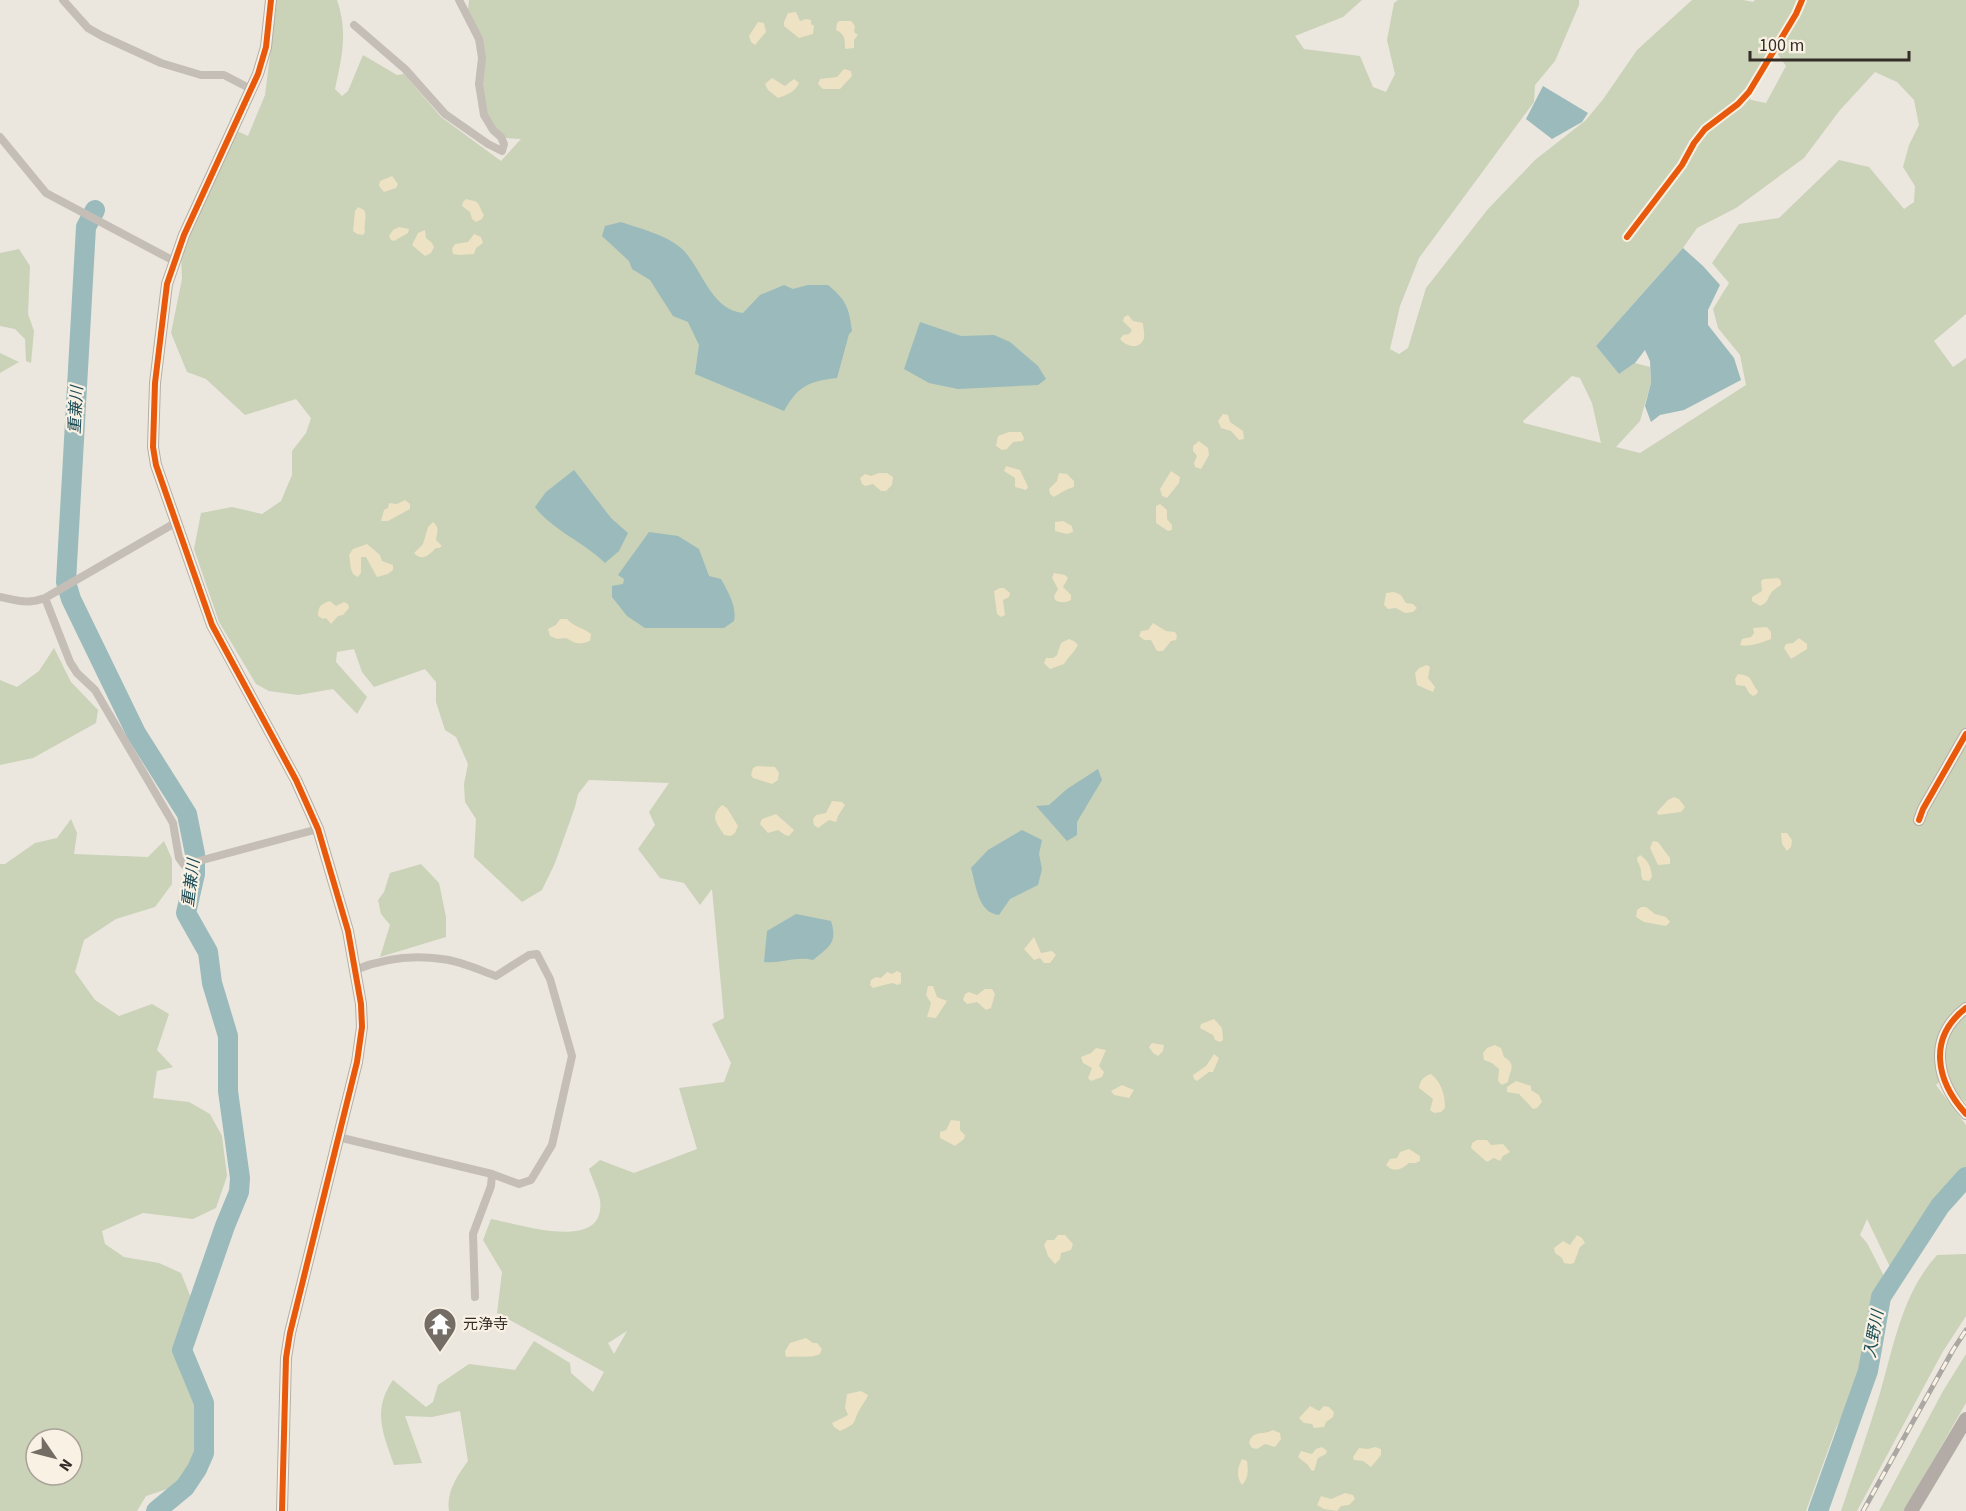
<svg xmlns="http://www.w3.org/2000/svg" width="1966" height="1511" font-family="'Source Sans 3','Noto Sans JP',sans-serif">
<rect width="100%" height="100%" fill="#ebe7de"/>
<!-- green -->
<path fill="#cad2b8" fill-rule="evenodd" d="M277,0H337C348,32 342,57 335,89L342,96L348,91L363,55L397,75L404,74L441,117L501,161L521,139L505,138L485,115L480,83L483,58L468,10L469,0H1362L1343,17L1295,36L1304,49L1360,56L1373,87L1386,92L1395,74L1387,40L1394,3L1398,0H1579V5L1555,61L1535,85L1534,102L1419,258L1400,306L1390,349L1399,354L1408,348L1426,288L1488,209L1535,160L1586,120L1604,98L1637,50L1692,0H1743L1753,2L1755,0H1799L1760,69L1746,89L1751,100L1766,103L1786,66L1777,53L1806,0H1966V314L1934,341L1953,367L1966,358V1103L1953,1090L1946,1075L1936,1085L1966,1125V1170L1947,1186L1891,1269L1867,1219L1860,1235L1867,1243L1884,1276L1868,1311L1874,1324L1872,1347L1861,1379L1836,1428L1806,1511H449C446,1492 457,1476 468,1461L460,1411L432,1417L405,1416L422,1463L394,1465C383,1434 372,1410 393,1380L426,1407L433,1402L438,1385L469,1364L515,1370L534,1341L570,1363L571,1373L593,1392L604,1372L497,1313L502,1272L483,1240L491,1219C519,1224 607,1254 600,1200C598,1190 592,1178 589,1169L600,1160L634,1173L697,1149L679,1088L724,1082L731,1063L712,1024L724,1018L712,889L700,905L684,883L660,878L638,849L655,825L649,812L669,783L589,780L578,794L575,807L555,863L542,890L522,902L474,857L476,819L465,802L464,784L468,764L456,737L445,730L436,702V682L425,669L374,687L362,672L354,649L337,652L336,662L367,697L357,714L333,689L298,695L269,691L256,684L219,622L194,549L201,513L232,507L262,514L281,501L292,475V451L306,433L311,418L296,399L245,415L206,379L187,372L171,333L182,279L181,256L237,131L248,136L265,95ZM1875,72L1897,82L1914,100L1919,125L1909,145L1903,167L1915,186L1914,202L1904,209L1869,167L1839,160L1779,218L1739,224L1712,263L1729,283L1713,309L1718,328L1740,355L1746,385L1640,453L1616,447L1640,421L1651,383L1650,367L1635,363L1619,374L1596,346L1683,248L1697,228L1736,208L1804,158L1840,110ZM1572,376L1580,378L1592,403L1601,443L1524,423L1523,421ZM627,1331L614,1354L608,1343Z
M19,249L30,266L28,314L34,331L31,363L26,361L25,339L15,329L0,326V253Z
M0,353L19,362L0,373Z
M54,648L71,682L98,710L96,723L33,758L0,765V680L17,687L39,671Z
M71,819L77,833L74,854L148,857L164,841L172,859V884L155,907L116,919L84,940L75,972L95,1000L119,1016L152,1004L169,1014L157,1050L173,1067L157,1071L153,1098L189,1102L210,1114L222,1136L227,1176L216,1208L193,1219L143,1213L102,1231L105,1244L124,1257L159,1263L181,1273L193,1303L175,1354L199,1406L198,1452L192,1468L173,1487L146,1496L137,1511H0V864H5L35,843L57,838ZM36,1439H72V1475H36Z
M421,864L439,883L446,917V937L380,957L390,925L381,914L378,900L384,892L390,873Z
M1966,1254V1316L1942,1353L1857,1511H1841C1854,1472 1868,1433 1880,1393C1894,1345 1902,1294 1937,1255Z
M1966,1354V1403L1904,1511H1879L1943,1391Z"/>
<!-- sand -->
<path fill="#ede2c3" d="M796,12L800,21L806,19L811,20V24L814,26L813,34L799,38L784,26V22L788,13Z
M839,21H851L855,26L854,32L858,35L854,40V48L845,49C845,39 845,34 836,30L837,23Z
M758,22L764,23L766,32L755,45L751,42L749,36Z
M844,69L851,71L852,76L840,89H823L818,84L820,79L837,77Z
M772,78L785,86L794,79L799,83C795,92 787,95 778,98L768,90L765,84Z
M392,176L398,184L396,188L384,192L379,186L380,181Z
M466,199C483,203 476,202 484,215L482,219L476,222L472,219L470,212L462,206L463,202Z
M358,207L364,210C368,217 363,224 365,232L363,235L357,234L353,231L355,211Z
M399,227L409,229L408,233L394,241L391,240L389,236L393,230Z
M425,230L426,238L432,243L434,247L431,253L425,256L412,245L418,233Z
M474,234L481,237L483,243L476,248L474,254L460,255L453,254L452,249L455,244L468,242Z
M1128,315L1133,321L1143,323C1143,327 1145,335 1144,338C1140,351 1125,346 1120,339L1123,335L1129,334L1132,330L1123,321L1124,317Z
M1223,414L1228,415L1230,422L1243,431L1244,439L1239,440L1231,431L1221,428L1218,421Z
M1009,432H1021L1024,438L1023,441L1013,442L1007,449L1002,450L996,446L998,436Z
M1199,441L1208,448L1209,455L1201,469L1195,467L1194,463L1197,456L1193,451V446Z
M1006,466L1020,470L1028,487L1026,490L1015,487V478L1004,471Z
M1171,471L1180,477L1179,483L1167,498L1162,496L1160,489Z
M879,473H887L893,477L892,485L886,491H881L873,484L865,486L862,484L860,478L865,474L871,476Z
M1059,473L1067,474L1074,481V487C1069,488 1060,493 1054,497L1050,494L1049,489L1057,481Z
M405,500L410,504V509L388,521H381L384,510L388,508L389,503L397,504Z
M1160,504L1167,510V519L1172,525V530L1168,531L1156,523V506Z
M1063,521L1072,526L1073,532L1067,534L1055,531V522Z
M433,522C440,527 437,533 436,540L442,546L439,548H436C429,555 422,562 414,553L423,544L428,527Z
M367,544L380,555L382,561L393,565V570L388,574L377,577L366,557H361V573L358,577C349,574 351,563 349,555L353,549Z
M1054,573L1065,575L1068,578L1063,587L1071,595V600C1065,603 1060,603 1055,600L1054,596L1058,589L1052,578Z
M1778,578L1781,581V585C1778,587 1773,590 1771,593C1767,599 1768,603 1760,606L1752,601V597L1762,591L1761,581L1764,579Z
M1000,588H1004L1010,593L1009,597L1003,600L1005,615L1001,617L997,614L994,591Z
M1394,592L1401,595L1406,603L1413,604L1417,608L1413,612L1405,613L1396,608L1388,609L1384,605L1386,593Z
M330,601L336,606L344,602L348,604L349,608L343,615L338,616L331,624L326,618L323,619L318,616C318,606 321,604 330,601Z
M560,619H567C574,627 582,627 591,634L590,641C579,645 576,644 566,638L557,639L550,636L548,629L556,625Z
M1153,623L1166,631L1175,632L1177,636L1176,640L1171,641L1163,651H1157L1151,640H1144L1139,636L1141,631L1148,630Z
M1767,627L1771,632V639C1764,642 1747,648 1740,645L1742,639L1751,637L1754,633L1753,628Z
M1799,638L1807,644V649L1791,659L1784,648L1786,644L1793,643Z
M1069,639L1074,641L1078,645C1074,653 1068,657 1064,664L1050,669L1044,663L1046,658H1053L1057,655L1061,643Z
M1427,665L1430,667L1428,678L1435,687L1433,692L1417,685L1415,673L1419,668Z
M1738,674C1754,676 1749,680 1758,691L1757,694L1753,696L1749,693L1745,686L1736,685L1735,679Z
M757,766L775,767L779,773L778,780L772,784L753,778L751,775L753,768Z
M1674,797L1679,799L1685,807L1681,812L1658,815L1657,812L1668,800Z
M832,801L842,802L845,805L838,816L836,822L829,820L818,828L814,825L813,819L816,815L826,813Z
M722,805L727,808L738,826L735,833L731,836L724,835C717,823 709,817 722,805Z
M776,814L794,830L789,836L785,835L778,830L768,833L760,824L762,819Z
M1781,833H1787L1792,840L1791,847L1787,851L1782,844Z
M1653,841L1658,842L1670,858V864L1658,865L1650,848Z
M1640,855C1649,861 1651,867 1652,877L1649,881L1643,880C1640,875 1642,871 1640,867C1639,862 1637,863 1637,858Z
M1641,907H1646L1655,914L1666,917L1670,922L1666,926L1644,922L1636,917L1637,910Z
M1034,937L1041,953L1052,951L1056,955L1050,963H1044L1040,958L1034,960L1024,949Z
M897,971L901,973V983L898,985L892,983L873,988L870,985L871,980L876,977L881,978L887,972L892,974Z
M928,986H933L937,997L947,1001L936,1018L927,1017L931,1003L926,995Z
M985,989H992L995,994L991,1008L986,1010L977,1002L967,1004L963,1000L965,994L969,992L977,995Z
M1214,1019L1222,1028L1223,1040L1220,1042L1215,1040L1213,1035L1200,1028L1201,1024Z
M1152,1043L1164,1045L1163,1051L1158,1056L1153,1053L1149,1047Z
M1495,1045L1501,1048L1504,1057C1517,1065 1510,1069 1508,1082L1502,1085L1498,1081L1499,1069L1492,1063L1484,1060L1483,1053L1487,1048Z
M1096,1048L1106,1050L1099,1066L1104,1072L1102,1077L1091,1081L1088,1078L1092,1068L1083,1063L1081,1057L1091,1053Z
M1214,1054L1219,1058L1213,1072H1209L1197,1081L1194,1079L1193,1075L1206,1066Z
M1431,1074C1442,1083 1445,1095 1445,1108L1441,1112L1434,1113L1430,1110L1433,1099L1419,1088C1420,1080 1424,1076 1431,1074Z
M1516,1081L1531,1086V1090L1539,1095L1542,1102L1537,1108L1533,1109L1519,1094L1507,1092V1087Z
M1122,1085L1134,1090L1129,1098L1114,1095L1111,1091Z
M951,1120L960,1121V1130L965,1135L964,1139L955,1146L940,1138V1132L946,1130Z
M1477,1140H1487L1491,1145L1503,1144L1510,1152L1503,1156L1500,1161L1494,1158L1487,1162L1471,1148L1472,1143Z
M1409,1149L1420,1156V1161L1416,1163H1409C1401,1170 1394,1173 1386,1165L1390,1159L1397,1158L1400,1152Z
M1058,1235H1065L1073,1244L1071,1250L1061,1253L1060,1259L1055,1264L1048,1256L1044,1245L1047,1240H1054Z
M1577,1235L1582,1238L1585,1243L1580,1247L1574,1263L1570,1264L1564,1263L1562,1258L1555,1253L1554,1248L1563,1241L1570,1245Z
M806,1338L813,1343H817L822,1349L820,1354C810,1359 797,1355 786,1357L785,1351L790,1343Z
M861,1391L868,1395C866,1401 863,1403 860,1409C852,1422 859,1423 840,1431L834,1427L832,1423L848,1415L845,1408L847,1394Z
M1310,1406L1319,1411L1324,1406L1329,1407L1334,1412L1333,1417L1326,1422L1324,1427L1314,1428L1312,1424L1304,1423L1299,1418Z
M1273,1430L1280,1433L1281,1439L1275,1447L1265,1444L1257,1449L1252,1448L1249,1443C1253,1429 1263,1436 1273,1430Z
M1322,1447L1327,1451L1326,1454L1318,1458L1314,1471L1311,1470L1308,1465L1298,1457L1301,1451L1312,1454L1316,1449Z
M1375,1447L1381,1449V1455L1371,1467L1363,1461L1354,1460L1353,1457L1359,1448L1368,1449Z
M1242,1459L1247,1461C1248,1470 1249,1478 1242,1485C1236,1476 1237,1469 1242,1459Z
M1345,1493L1353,1495L1355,1499L1349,1505L1341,1506L1337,1511L1324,1509L1317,1505L1321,1496L1331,1499Z"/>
<!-- water -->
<path fill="#9ababc" d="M1543,86L1588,113L1582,122L1552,139L1526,119Z
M621,222C640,229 665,234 681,248C702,267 710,310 743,313L760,295L784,285L793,289L808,285H828C846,300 849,307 852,331L849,334L837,378C809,381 798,386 784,411L695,374L699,345L688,322L673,316L650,280L632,269L629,261L602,236L605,226Z
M1683,248L1703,266L1720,285L1708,310V325L1734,358L1741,380L1684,410L1660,415L1651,422L1645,406L1651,383L1650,361L1645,350L1635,363L1619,374L1596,346Z
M920,322L961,336L994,335L1010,342L1038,366L1046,379L1038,385L958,389L929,383L904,369Z
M574,470L611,518L628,533L619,551L605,563C585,543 551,529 535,507L546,492Z
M649,532L678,536L699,549L709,576L721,579C728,592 737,606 734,621L724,628H645L627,616L612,597V586L623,584L624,579L618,575Z
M1098,769L1102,780L1077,822V835L1067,841L1036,806L1049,805L1067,789Z
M1022,830L1042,840L1039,854L1042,869L1038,885L1010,899L999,915C978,913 976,885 971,868L988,850Z
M796,914L831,921C838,943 829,947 813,960C796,956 781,964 764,962L767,931Z"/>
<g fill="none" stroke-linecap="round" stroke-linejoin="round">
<!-- river -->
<path stroke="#9ababc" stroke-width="20" d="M95,210L86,227L66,582L71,599L136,733L187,814L195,854V874L186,913L208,952L212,983L228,1036V1091L240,1178L239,1192L225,1226L182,1350L204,1403V1453L197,1469L185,1487L156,1511
M1818,1511L1868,1371L1881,1297L1940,1206L1966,1177"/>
<!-- street -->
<path stroke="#c4beb7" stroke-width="8" d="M63,0L88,28L102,36L161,63L201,75H224L251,89
M354,25L405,69L445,114L488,144L502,151L504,144L501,137L493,130L484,115L479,84L482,58L479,39L459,0
M0,137L46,193L174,261
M1627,237L1682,165L1694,143L1705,129L1738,104L1749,92L1796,14L1802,0
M0,597C16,601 30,604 45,598L175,523
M45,598L70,662L77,673L95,690L173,823L179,858L184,865L318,829
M338,1137L492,1174L519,1184L531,1180L552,1145L572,1056L550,979L537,954L529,955L496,976C479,970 461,961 442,959C413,955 382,959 355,970
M475,1297L473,1234L491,1186L492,1174"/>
<!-- secondary -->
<path stroke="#b5aea7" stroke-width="12" d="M271,0L266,47L258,74L184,235L167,284L155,383L153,447L156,465L212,625L296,780L318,829L348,931L361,1004L362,1027L357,1062L290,1333L286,1358L282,1511
M1919,820L1923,809L1966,734
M1966,1008C1927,1038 1936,1081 1966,1114"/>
<!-- primary -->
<path stroke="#b3aca6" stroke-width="14" d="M1911,1511L1966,1419"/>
<defs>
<path id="rail" d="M1863,1511L1953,1350L1966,1330"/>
</defs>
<!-- rail casing -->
<use href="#rail" stroke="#aba7a2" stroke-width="5"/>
<!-- rail -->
<use href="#rail" stroke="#f9f1e4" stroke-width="3" stroke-dasharray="9" stroke-linecap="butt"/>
<defs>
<path id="cycleway" d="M271,0L266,47L258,74L184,235L167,284L155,383L153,447L156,465L212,625L296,780L318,829L348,931L361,1004L362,1027L357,1062L290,1333L286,1358L282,1511
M1627,237L1682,165L1694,143L1705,129L1738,104L1749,92L1796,14L1802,0
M1919,820L1923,809L1966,734
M1966,1008C1927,1038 1936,1081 1966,1114"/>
</defs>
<!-- cycleway casing -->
<use href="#cycleway" stroke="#f9f1e4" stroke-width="10"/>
<!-- cycleway -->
<use href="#cycleway" stroke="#e8590c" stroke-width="6"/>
</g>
<!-- icons -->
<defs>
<symbol id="temple-pin" viewBox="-11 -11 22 30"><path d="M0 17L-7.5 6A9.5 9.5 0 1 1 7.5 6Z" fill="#746d66" stroke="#f9f1e4"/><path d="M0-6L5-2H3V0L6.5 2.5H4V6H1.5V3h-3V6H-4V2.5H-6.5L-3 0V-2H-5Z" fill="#fff"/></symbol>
</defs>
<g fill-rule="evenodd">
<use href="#temple-pin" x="421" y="1305" width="38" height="52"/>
</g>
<g text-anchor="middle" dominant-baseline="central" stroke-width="4.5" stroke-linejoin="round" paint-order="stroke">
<!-- poi labels -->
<g font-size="15" fill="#342c26" stroke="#f9f1e4" text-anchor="start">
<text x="463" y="1324">元浄寺</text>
</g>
<!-- water labels -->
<g font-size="16" font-style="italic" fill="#1b4c56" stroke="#f9f1e4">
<text transform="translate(76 410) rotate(-87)">重兼川</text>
<text transform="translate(191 883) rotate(-83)">重兼川</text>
<text transform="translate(1874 1334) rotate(-80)">入野川</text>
</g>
</g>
<!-- north arrow -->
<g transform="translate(54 1457) rotate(125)"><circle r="28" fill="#f9f1e4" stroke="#aaa298" stroke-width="1.5"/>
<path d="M0-4.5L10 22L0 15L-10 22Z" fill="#746d66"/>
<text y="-9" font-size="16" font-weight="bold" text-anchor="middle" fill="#342c26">N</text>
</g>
<!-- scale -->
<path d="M1750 51v9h159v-9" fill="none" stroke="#342c26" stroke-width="3"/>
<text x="1759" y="51" font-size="18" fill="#342c26" stroke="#f9f1e4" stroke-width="4.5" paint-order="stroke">100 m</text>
</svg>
